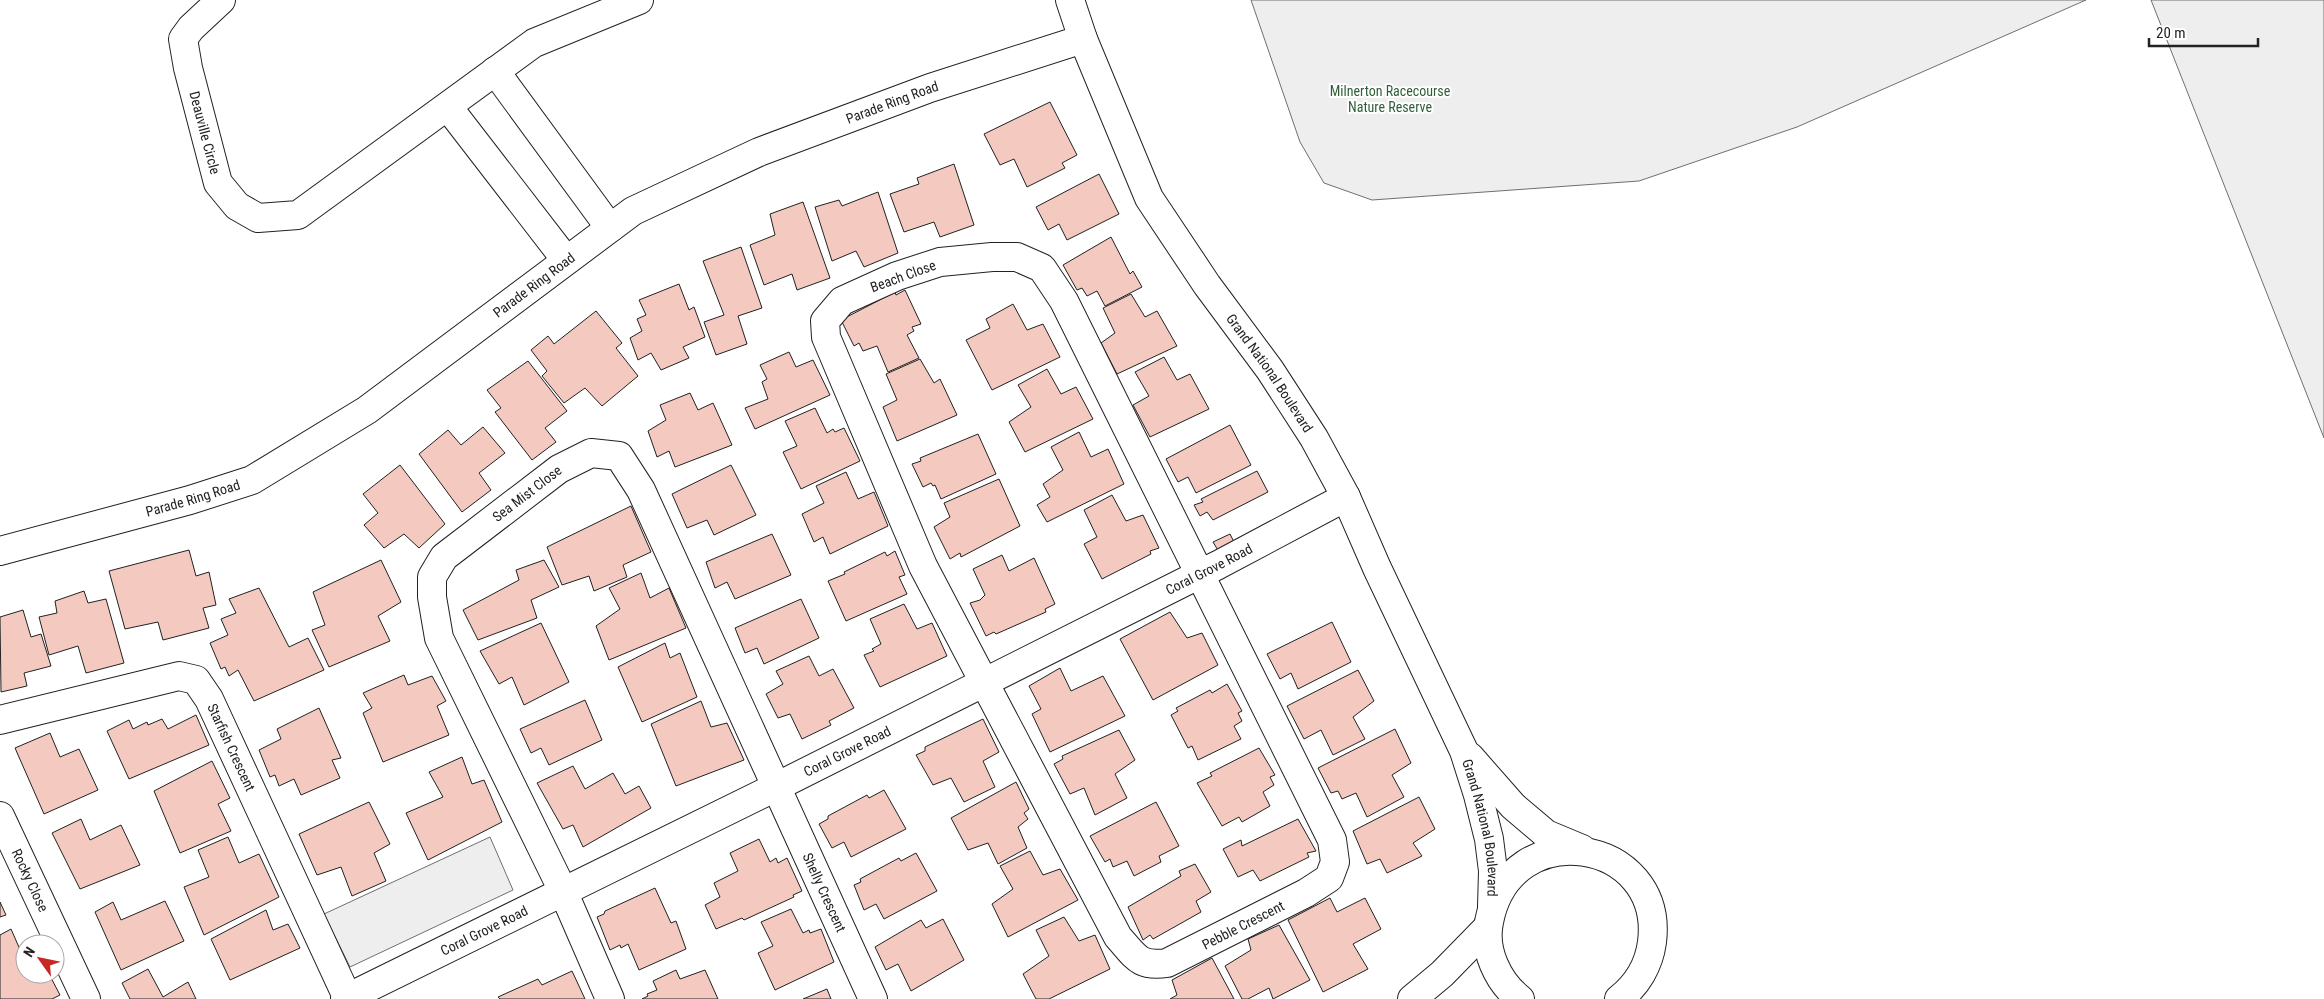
<svg xmlns="http://www.w3.org/2000/svg" width="2324" height="999" font-family="'Roboto Condensed',sans-serif">
<rect width="100%" height="100%" fill="#fff"/>
<!-- green -->
<path fill="#eee" stroke="#6f6f6f" d="M1251,0H2086L1797,127L1639,181L1372,200L1324,183L1300,142Z
M2151,0H2324V438Z
M490,837L513,890L350,967L324,914Z"/>
<!-- building -->
<path fill="#f3c9c0" stroke="#222" d="M1050,102L1077,155L1062,163L1065,168L1027,187L1014,159L1000,165L984,134Z
M954,164L974,225L940,237L934,222L904,232L890,194L919,184L917,178Z
M1099,174L1119,214L1067,240L1059,224L1048,230L1036,207Z
M878,192L898,253L864,267L856,251L832,261L815,207L839,200L842,206Z
M803,202L830,278L797,290L792,274L764,285L750,245L775,235L770,214Z
M1111,237L1130,274L1133,271L1142,287L1105,306L1097,291L1087,296L1082,288L1077,290L1063,265Z
M741,247L762,308L738,316L747,344L716,355L704,322L724,315L703,261Z
M679,284L689,310L694,307L705,337L683,347L689,358L661,370L651,353L638,360L630,338L642,331L637,319L646,315L639,300Z
M905,290L921,324L912,327L914,331L907,335L919,358L888,372L877,346L863,351L859,343L854,346L841,320L895,292L896,295Z
M1131,294L1145,317L1157,311L1177,346L1117,374L1101,343L1115,333L1103,308Z
M1013,304L1027,330L1043,324L1060,357L992,390L966,340L990,328L986,319Z
M596,311L622,343L616,348L638,376L602,406L585,388L564,403L542,376L547,371L531,350L548,336L554,344Z
M789,352L796,367L813,360L830,395L755,429L745,408L768,399L762,382L767,379L760,365Z
M1164,357L1177,380L1190,374L1209,409L1150,437L1133,405L1149,396L1135,372Z
M920,359L934,383L940,379L957,415L897,441L883,407L897,400L886,374Z
M528,361L567,411L545,428L556,442L532,460L495,412L501,408L487,390Z
M1047,369L1061,394L1076,387L1093,419L1025,452L1009,422L1031,407L1018,385Z
M690,393L698,410L713,403L732,445L675,467L669,451L657,457L648,431L666,420L660,405Z
M815,408L827,433L833,429L835,432L844,428L860,461L801,489L783,452L797,446L785,421Z
M1230,425L1251,465L1196,493L1188,477L1178,482L1166,459Z
M483,427L505,453L479,473L491,490L462,512L419,454L448,430L461,445Z
M1079,432L1091,457L1108,449L1124,484L1047,522L1037,505L1050,497L1043,484L1063,470L1051,447Z
M978,434L996,474L941,499L935,485L933,486L931,483L923,487L912,464L921,461L920,458Z
M400,465L445,524L419,548L404,534L384,548L364,525L378,513L363,494Z
M731,465L756,515L714,535L707,520L687,528L672,494Z
M1257,471L1268,492L1213,520L1207,512L1200,516L1194,505L1203,502L1201,499Z
M846,472L858,499L874,492L888,526L830,554L823,537L814,542L802,514L824,503L816,486Z
M999,479L1020,526L961,557L960,553L950,559L934,527L950,517L944,503Z
M1112,495L1126,521L1143,515L1159,548L1150,551L1151,554L1102,579L1084,544L1097,537L1084,510Z
M631,506L651,552L623,565L627,577L594,591L589,576L562,585L547,547Z
M772,534L791,575L735,599L727,582L715,588L706,562Z
M1230,534L1235,544L1219,552L1213,542Z
M189,550L196,576L209,572L216,605L203,608L209,628L163,640L158,622L125,629L109,571Z
M895,551L905,575L899,577L907,594L846,621L828,581L845,574L844,572L885,552L887,556Z
M1002,555L1009,571L1034,558L1055,604L1045,609L1046,612L996,634L994,632L986,636L970,603L980,600L985,595L973,569Z
M381,560L401,602L378,616L390,641L329,667L312,630L325,625L313,592Z
M544,560L559,587L531,600L537,618L478,640L463,610L519,580L516,570Z
M641,573L650,598L669,588L686,628L609,660L596,626L620,609L609,588Z
M259,588L289,647L308,638L324,670L254,701L238,670L229,676L225,667L221,669L210,643L228,635L221,619L236,613L229,599Z
M84,591L88,603L106,599L124,663L86,673L78,646L49,655L39,617L57,613L55,601Z
M801,599L819,638L764,664L757,648L745,653L735,628Z
M904,604L917,629L932,623L947,656L880,687L864,655L874,651L872,649L881,644L870,619Z
M23,610L31,637L41,634L51,666L24,673L27,686L1,692L0,617Z
M1170,612L1187,638L1202,633L1218,665L1153,700L1120,639Z
M1332,622L1351,662L1298,689L1291,673L1280,679L1267,654Z
M541,623L569,682L524,705L512,677L499,684L480,651Z
M665,643L670,658L680,653L697,697L642,722L618,667Z
M809,656L819,676L833,669L854,708L829,721L831,725L802,739L790,714L778,718L766,694L783,684L776,671Z
M1060,668L1071,691L1103,676L1125,716L1050,752L1032,714L1041,709L1029,686Z
M1358,670L1374,701L1353,717L1365,739L1333,755L1321,730L1304,739L1287,706Z
M404,675L408,685L432,676L446,701L437,706L449,735L383,762L363,713L372,708L363,693Z
M1227,684L1242,711L1238,713L1242,721L1234,726L1241,739L1198,760L1192,746L1188,748L1171,715L1178,711L1176,708L1210,690L1212,693Z
M585,700L602,740L549,765L541,748L531,753L520,729Z
M701,701L711,727L727,723L744,760L676,786L651,724Z
M319,708L341,758L332,760L340,778L301,795L294,779L279,786L275,775L270,777L259,750L281,739L277,729Z
M196,715L209,745L129,779L107,731L129,720L133,729L147,722L148,725L162,719L168,729Z
M983,719L999,752L983,761L995,787L964,802L951,778L933,785L916,755L925,751V747Z
M1395,729L1411,763L1392,775L1404,797L1367,817L1356,793L1342,799L1338,791L1331,793L1318,768Z
M1119,730L1135,760L1115,774L1127,798L1095,815L1084,788L1070,794L1054,764L1063,759L1062,756Z
M50,733L60,757L79,749L98,790L44,814L15,748Z
M1259,748L1275,775L1270,777L1274,785L1263,792L1270,806L1242,822L1239,817L1222,826L1197,783L1212,776L1210,773Z
M462,757L472,784L484,780L502,822L428,860L406,813L443,797L429,772Z
M212,761L230,798L218,804L231,831L180,853L154,791Z
M573,766L585,789L613,773L625,794L639,786L651,808L583,847L573,825L563,829L537,783Z
M1016,782L1029,809L1024,813L1028,819L1018,827L1027,848L998,864L988,843L968,850L951,818Z
M884,790L906,829L851,857L844,842L832,848L819,824L828,819V816L867,795L869,798Z
M1419,797L1435,829L1413,843L1422,856L1387,873L1380,859L1367,864L1353,831Z
M369,802L390,844L374,853L386,881L352,896L341,867L317,875L299,834Z
M1156,802L1179,846L1159,856L1161,862L1134,876L1127,861L1113,867L1110,859L1105,862L1090,836Z
M81,819L90,840L121,825L140,865L80,889L52,833Z
M1298,819L1316,851L1307,853L1309,857L1260,881L1253,870L1238,877L1223,849L1241,840L1242,846Z
M228,837L239,863L259,854L279,897L204,935L184,887L209,877L198,850Z
M759,839L770,862L776,858L778,863L787,858L802,891L793,895L794,897L744,920L742,918L716,929L705,905L720,897L714,883L738,871L730,853Z
M1030,851L1043,875L1060,869L1078,900L1008,937L992,904L1013,889L1000,866Z
M916,853L937,891L884,919L876,904L864,910L854,885L861,882L860,879L899,858L901,861Z
M1195,864L1211,892L1196,901L1201,912L1153,939L1150,935L1143,940L1128,907L1181,876L1179,871Z
M655,888L671,923L676,921L686,949L639,970L628,944L621,948L620,945L610,950L597,917L604,914L605,911Z
M1330,898L1337,912L1365,898L1381,929L1353,944L1368,969L1323,992L1288,920Z
M165,901L184,941L121,970L95,912L113,902L121,920Z
M0,902L6,915L0,917Z
M791,909L803,933L809,930L810,933L821,929L834,962L775,990L758,953L773,946L761,922Z
M266,910L273,930L288,924L300,948L230,980L211,939Z
M1064,917L1079,941L1095,935L1110,969L1049,999H1036L1023,974L1049,956L1036,930Z
M943,919L964,960L911,991L898,964L886,970L875,947L921,920L926,928Z
M1279,925L1310,980L1273,999L1269,988L1248,999H1242L1225,966L1251,950L1248,939Z
M11,929L25,961V974H49L60,995L52,999H0V935Z
M1212,958L1234,999H1170L1177,995L1172,980Z
M148,969L163,997L188,982L196,999H130L122,983Z
M676,970L680,979L705,970L718,999H642L648,996L647,994L657,990L653,981Z
M572,971L585,999H500L498,997L538,979L542,985Z
M827,989L831,999H803Z"/>
<g fill="none" stroke-linecap="round" stroke-linejoin="round">
<defs>
<g id="minor">
<path id="s1" d="M221,0L191,28L183,39L188,68L218,183L237,206L258,218L298,215L534,43L639,0"/>
<path id="s2" d="M1070,0L1083,39L1149,198L1207,285L1270,370L1314,438L1346,497L1377,568L1464,751L1478,795L1489,839L1493,871L1492,907"/>
<path d="M495,71L610,228"/>
<path d="M448,107L566,260"/>
<path d="M992,257H1017L1042,268L1064,301L1332,840L1335,862L1329,878L1306,893L1167,963C1139,967 1136,957 1118,937L923,566L826,337L825,321L842,301L897,276L940,262Z"/>
<path id="s3" d="M0,551L190,500L252,480L367,410L633,211L759,152L930,88L1083,39"/>
<path id="s4" d="M0,720L179,676L196,680L209,699L348,999"/>
<path d="M1470,757L1513,806L1546,834L1582,849"/>
<path id="s5" d="M0,816L86,999"/>
<path id="s6" d="M345,999L776,787L1218,565L1346,497"/>
<path id="s7" d="M610,999L563,891L439,638L432,597V577L444,557L559,469L591,453L619,456L641,490L873,999"/>
<path d="M1412,999L1442,974L1488,927"/>
<path d="M1520,999C1498,982 1483,950 1489,922C1510,812 1665,838 1652,942C1649,965 1637,985 1619,999"/>
</g>
</defs>
<!-- minor casing -->
<use href="#minor" stroke="#222" stroke-width="30"/>
<!-- minor -->
<use href="#minor" stroke="#fff" stroke-width="28"/>
</g>
<g text-anchor="middle" dominant-baseline="central" stroke-width="4" stroke-linejoin="round" paint-order="stroke">
<!-- park labels -->
<g font-size="14" fill="#2f5e38" stroke="#fff">
<text x="1390" y="91">Milnerton Racecourse<tspan x="1390" dy="16">Nature Reserve</tspan></text>
</g>
<!-- street labels -->
<g font-size="14" fill="#222" stroke="#fff">
<text stroke="none"><textPath href="#s3" startOffset="1010">Parade Ring Road</textPath></text>
<text stroke="none"><textPath href="#s1" startOffset="151">Deauville Circle</textPath></text>
<text transform="translate(903 276) rotate(-20)">Beach Close</text>
<text stroke="none"><textPath href="#s3" startOffset="605">Parade Ring Road</textPath></text>
<text stroke="none"><textPath href="#s2" startOffset="426">Grand National Boulevard</textPath></text>
<text stroke="none"><textPath href="#s7" startOffset="589">Sea Mist Close</textPath></text>
<text stroke="none"><textPath href="#s3" startOffset="200">Parade Ring Road</textPath></text>
<text stroke="none"><textPath href="#s6" startOffset="965">Coral Grove Road</textPath></text>
<text stroke="none"><textPath href="#s4" startOffset="278">Starfish Crescent</textPath></text>
<text stroke="none"><textPath href="#s6" startOffset="560">Coral Grove Road</textPath></text>
<text stroke="none"><textPath href="#s2" startOffset="931">Grand National Boulevard</textPath></text>
<text stroke="none"><textPath href="#s5" startOffset="71">Rocky Close</textPath></text>
<text stroke="none"><textPath href="#s7" startOffset="1176">Shelly Crescent</textPath></text>
<text transform="translate(1243 925) rotate(-27)">Pebble Crescent</text>
<text stroke="none"><textPath href="#s6" startOffset="155">Coral Grove Road</textPath></text>
</g>
</g>
<!-- north arrow -->
<g transform="translate(40 959) rotate(303)"><circle r="24" fill="#ffffff" stroke="#a7a7a7"/>
<path d="M0-4L9 19L0 12L-9 19Z" fill="#c62828"/>
<text y="-8" font-size="14" font-weight="bold" text-anchor="middle" fill="#222222">N</text>
</g>
<!-- scale -->
<path d="M2149 38v8h109v-8" fill="none" stroke="#222222" stroke-width="2.5"/>
<text x="2156" y="38" font-size="15" fill="#222222" stroke="#ffffff" stroke-width="4" paint-order="stroke">20 m</text>
</svg>
